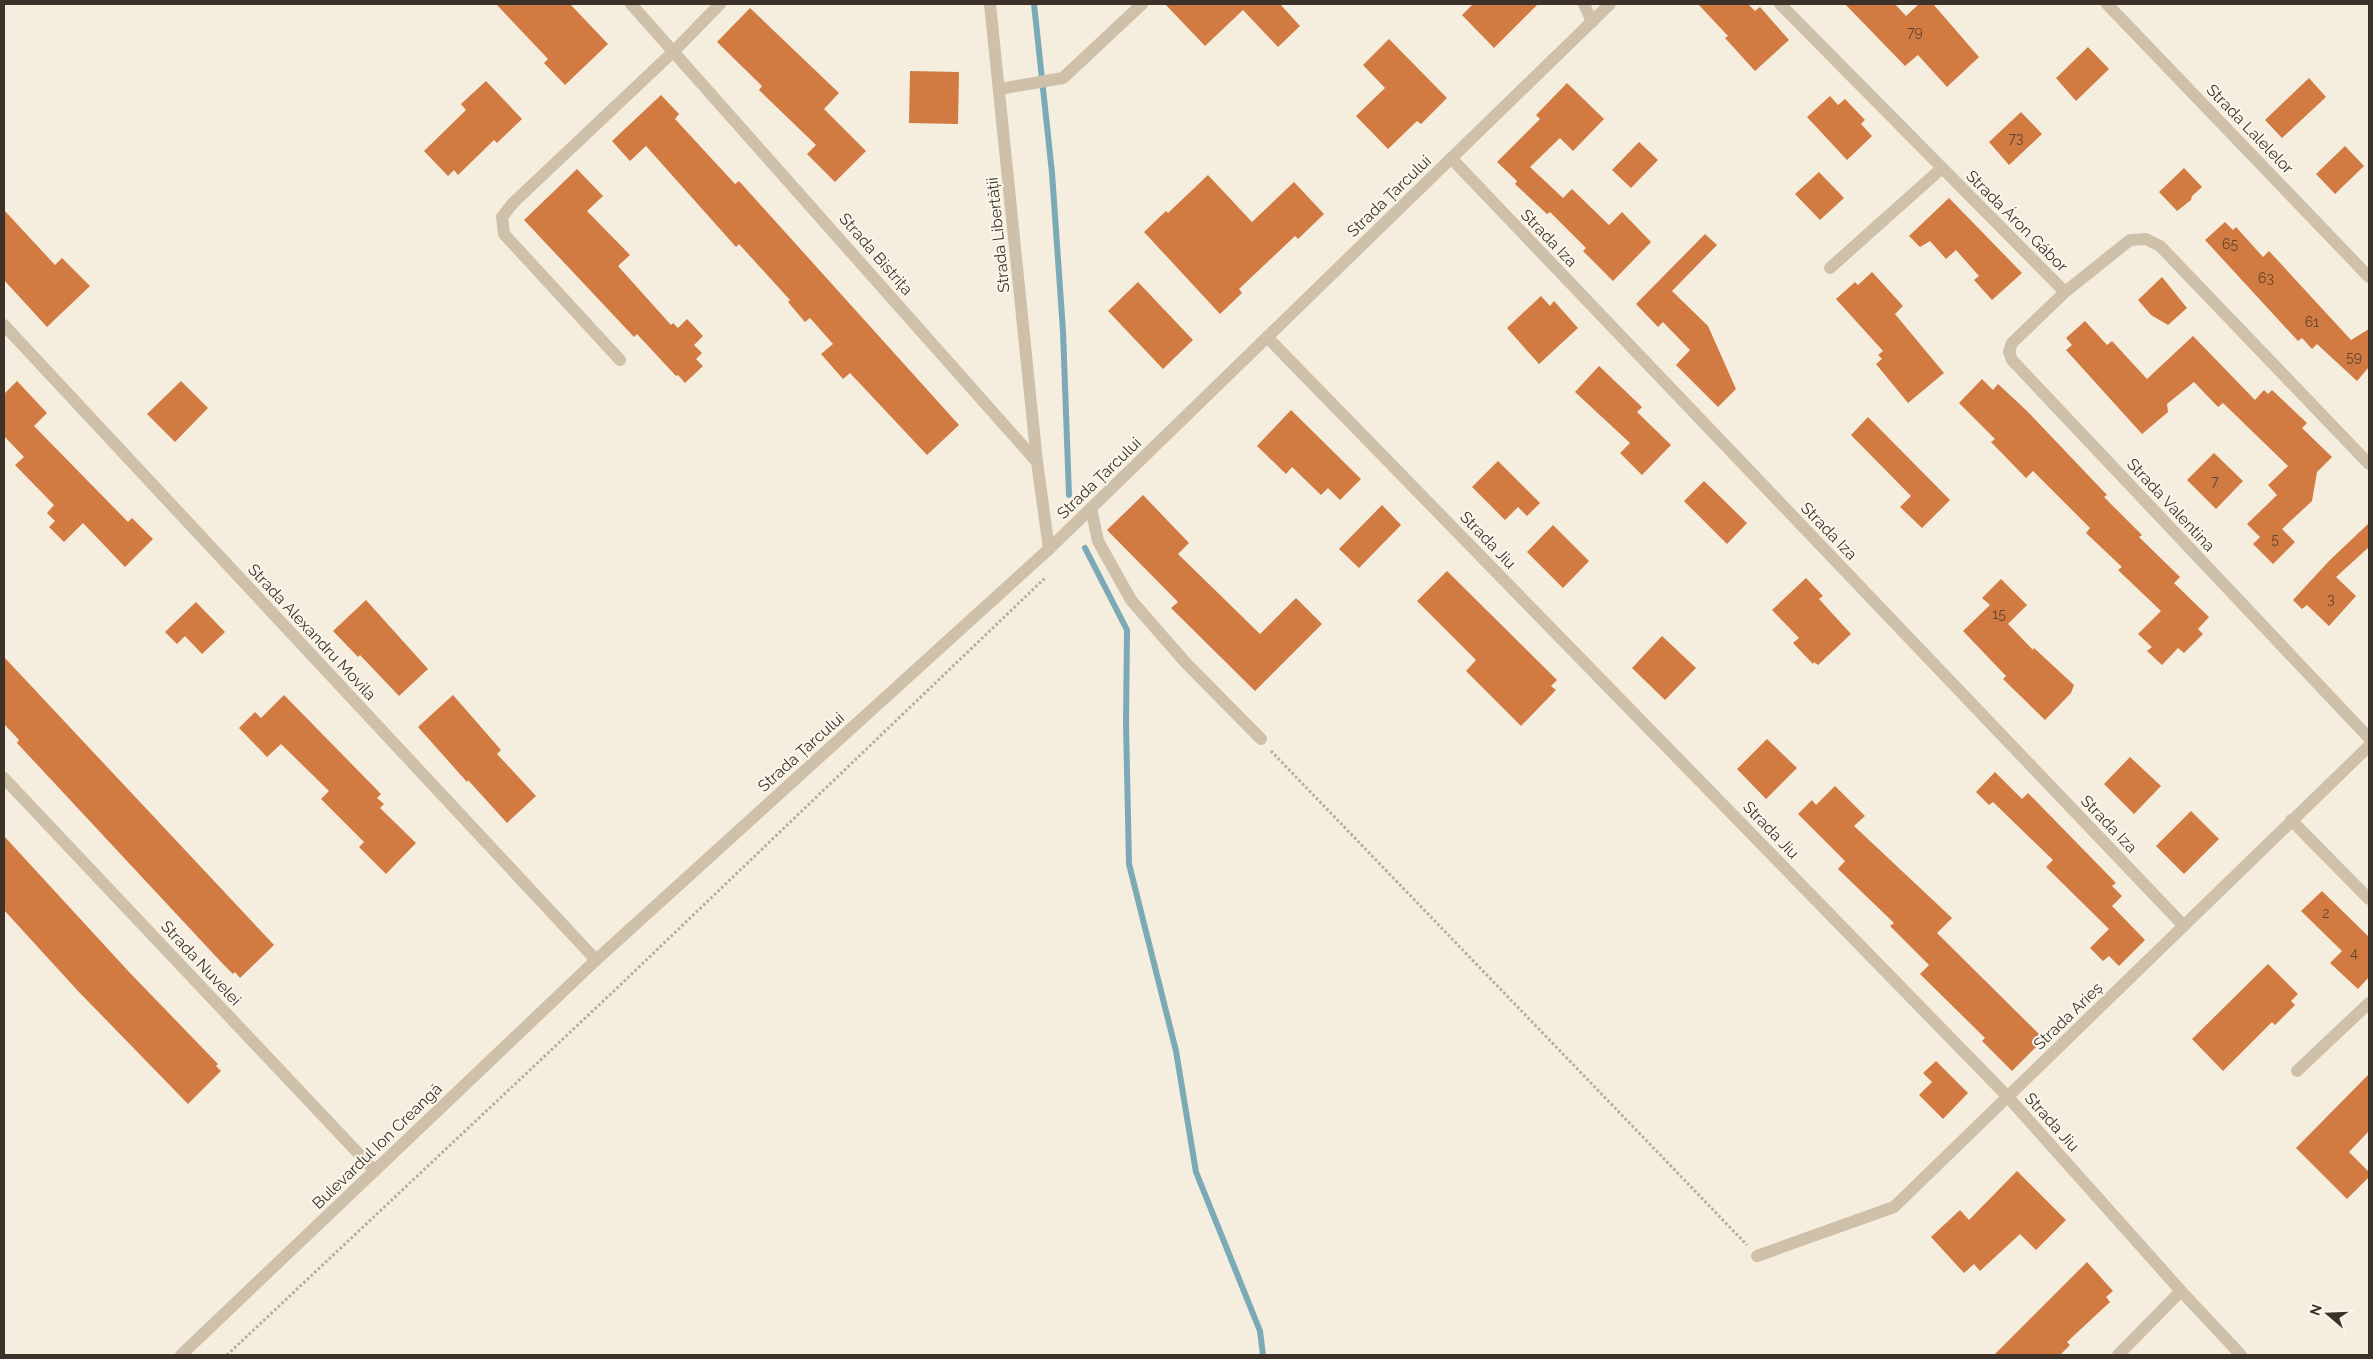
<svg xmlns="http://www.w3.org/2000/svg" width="2373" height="1359" font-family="Raleway,sans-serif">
<rect width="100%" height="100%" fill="#f5eedf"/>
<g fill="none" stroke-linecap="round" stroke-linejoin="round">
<!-- stream -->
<path stroke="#7baab6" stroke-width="6" d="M1034,4L1052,173L1063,331L1069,495
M1085,548L1127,630L1126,724L1129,864L1176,1051L1196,1172L1260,1331L1263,1355"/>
</g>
<!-- building -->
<path fill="#d17a42" d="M496,4H570L608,44L565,85L544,63L548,59Z
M1165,4H1280L1300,26L1278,47L1243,10L1205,46Z
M1473,4H1538L1494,48L1462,15Z
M1698,4H1748L1755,11L1760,7L1789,40L1755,71L1725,38L1728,36Z
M1845,4H1895L1906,16L1919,4H1933L1979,57L1947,87L1918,55L1905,66Z
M750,8L839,93L824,109L866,151L835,182L807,154L816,145L759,90L762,86L717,42Z
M1389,39L1447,98L1421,124L1417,121L1388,149L1356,116L1385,88L1363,65Z
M2088,47L2109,69L2076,101L2056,78Z
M910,71L959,72L958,124L909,123Z
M2309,78L2326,97L2282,138L2265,120Z
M486,81L522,119L497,143L494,140L458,175L454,170L448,176L424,151L466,110L461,104Z
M1567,83L1604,119L1573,151L1560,138L1530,167L1563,198L1572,189L1609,225L1622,212L1651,242L1613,281L1583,251L1586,248L1550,212L1547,214L1515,184L1517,181L1497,162L1540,119L1536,115Z
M661,95L679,114L675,119L735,184L739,181L959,425L927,455L850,373L843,379L821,354L833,344L810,318L805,322L788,302L790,300L739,244L736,247L646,146L630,161L612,141Z
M1830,96L1838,105L1845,99L1865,120L1861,124L1872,136L1847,160L1807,117Z
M2021,112L2042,134L2009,165L1989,142Z
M1639,142L1658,160L1631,188L1612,170Z
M2345,146L2364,166L2335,194L2316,174Z
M2184,168L2202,187L2192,196L2191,200L2177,211L2159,192Z
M577,169L603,196L587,211L630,255L618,266L671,325L673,323L678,328L687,319L703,336L694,345L702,353L696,359L703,366L685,383L678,375L676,376L637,334L634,337L524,220Z
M1819,172L1844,198L1820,220L1795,194Z
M1208,175L1252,222L1294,182L1324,214L1298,239L1295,236L1239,289L1242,293L1220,314L1144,232L1166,211L1168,213Z
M1949,198L2022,273L1992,300L1974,280L1979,276L1956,250L1946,259L1930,241L1920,247L1909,236Z
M4,210L55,265L62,258L90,286L47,327L4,280Z
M2225,222L2233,230L2236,227L2263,257L2269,251L2351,340L2369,329V367L2357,381L2317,344L2312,349L2302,338L2298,341L2205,240Z
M1705,234L1717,245L1672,291L1708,326L1736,389L1718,407L1676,365L1690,350L1663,322L1658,327L1636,304Z
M1872,272L1903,306L1895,314L1944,373L1908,403L1876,364L1882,359L1878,355L1883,351L1836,299L1855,282L1858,285Z
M2162,277L2187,308L2168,325L2151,315L2138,300Z
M1138,282L1193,340L1163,369L1108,311Z
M1541,296L1550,306L1554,301L1578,328L1539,364L1507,328Z
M2085,321L2107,345L2112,341L2147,379L2193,336L2255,400L2264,390L2268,394L2272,390L2307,423L2302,428L2332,457L2317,472L2312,501L2282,529L2295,542L2273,564L2253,544L2260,537L2247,524L2277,495L2268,485L2288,466L2223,403L2218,407L2194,382L2167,404L2168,412L2142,434L2066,350L2072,345L2066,338Z
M1599,366L1642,407L1637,412L1671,445L1642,475L1620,453L1630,443L1575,392Z
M1982,379L1993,390L1998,384L2027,411L2107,495L2104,497L2142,535L2139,537L2180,577L2174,583L2209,617L2198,629L2203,634L2184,653L2178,648L2162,665L2147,651L2152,647L2138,634L2161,611L2118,570L2122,567L2086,533L2090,528L2033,471L2026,478L1991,442L1995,439L1959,403Z
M17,381L47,413L34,426L128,522L132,518L153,539L125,567L83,523L64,542L49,527L55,521L47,513L54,505L15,465L24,457L4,436V394Z
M181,381L208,408L175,442L147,414Z
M1291,410L1361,479L1340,500L1328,488L1321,495L1292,467L1286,474L1257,446Z
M1868,417L1950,500L1922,528L1900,507L1911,496L1851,435Z
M2214,453L2243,481L2216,509L2187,480Z
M1498,461L1540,503L1527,516L1518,507L1505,520L1472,487Z
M1704,481L1747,523L1727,544L1684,501Z
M1143,495L1189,543L1178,554L1260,634L1296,598L1322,624L1255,691L1171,608L1178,602L1107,530Z
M1382,505L1401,525L1359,568L1339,549Z
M2369,523V547L2336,577L2356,596L2329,626L2307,605L2302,609L2293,600L2329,561Z
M1553,525L1589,561L1563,588L1527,552Z
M1447,571L1557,680L1551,686L1556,690L1521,726L1466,671L1476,660L1417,601Z
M1806,578L1823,596L1819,599L1851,634L1818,665L1814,662L1813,664L1793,643L1799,638L1772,610Z
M2001,579L2027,605L2008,624L2033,650L2034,648L2074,685L2071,693L2045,720L2003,679L2006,676L1963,631L1990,605L1982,598Z
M366,600L428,669L399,696L360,655L358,657L333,631Z
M196,602L225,632L202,654L185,636L177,644L165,632Z
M1662,636L1696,668L1665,700L1632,668Z
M4,657L274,945L240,978L235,972L233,974L222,963L17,743L19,740L4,724Z
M284,695L381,794L377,798L384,804L380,808L416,843L386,874L359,847L364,842L321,799L329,791L281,744L267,757L239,728L255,712L261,718Z
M453,695L501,750L497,754L536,796L507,823L468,780L467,782L418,727Z
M1767,739L1797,768L1766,799L1737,769Z
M2130,757L2161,786L2134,814L2104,784Z
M1995,772L2022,799L2028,793L2116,883L2112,886L2122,896L2112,906L2145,940L2119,966L2109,956L2103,961L2090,948L2109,929L2046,867L2053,860L1993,802L1989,805L1976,792Z
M1835,786L1865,816L1854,826L1952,918L1937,933L2044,1039L2012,1071L1982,1041L1985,1038L1920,974L1929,965L1890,926L1894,923L1838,869L1845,861L1798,814L1812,800L1816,805Z
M2191,811L2219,839L2184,874L2156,846Z
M4,836L130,973L218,1064L216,1066L221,1071L188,1104L78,991L4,910Z
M2322,891L2369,937V977L2358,989L2330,963L2342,951L2301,911Z
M2268,964L2298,994L2291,1001L2295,1005L2275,1025L2272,1022L2223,1071L2192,1039Z
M1936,1061L1968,1093L1943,1119L1919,1095L1932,1082L1923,1073Z
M2369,1074V1131L2349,1152L2369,1172V1177L2347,1199L2296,1148Z
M2017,1171L2066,1220L2036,1250L2020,1234L1980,1271L1974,1264L1964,1273L1931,1237L1960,1210L1969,1220Z
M2087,1262L2113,1291L2106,1297L2110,1302L2067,1342L2070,1345L2060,1355H1994Z"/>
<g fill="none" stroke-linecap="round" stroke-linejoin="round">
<!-- path -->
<path stroke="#bcab93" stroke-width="3" stroke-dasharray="2.5 2.5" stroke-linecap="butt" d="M1271,751L1747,1245
M227,1355L616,989L1046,577"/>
<!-- minor -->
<path stroke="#cfc0a9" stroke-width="12" d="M631,4L1037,462L1049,549
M990,4L1037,462
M1584,4L1592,22
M1780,4L2065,292L2130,240L2146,239L2160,246L2369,464
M2107,4L2369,277
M999,89L1063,78L1142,4
M1451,158L2183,925
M1830,268L1942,168
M2065,292L2012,343L2009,352L2012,360L2369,738
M4,325L596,960
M1267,337L2008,1097L2181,1291L2241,1355
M620,360L504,234L502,217L513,203L674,51L720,4
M1091,508L1098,541L1131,600L1185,662L1261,739
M4,778L375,1171
M2291,820L2369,899
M2297,1071L2369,1003
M1757,1256L1894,1207L2369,746
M2118,1355L2181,1291"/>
<!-- tertiary -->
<path stroke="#cfc0a9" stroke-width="12" d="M181,1355L596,960L1049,549L1610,4"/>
</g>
<g text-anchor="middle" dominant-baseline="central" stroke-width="4" stroke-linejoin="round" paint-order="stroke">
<!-- number labels -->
<g font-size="14" fill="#614430">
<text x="1915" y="32">79</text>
<text x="2016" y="138">73</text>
<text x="2230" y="244">65</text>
<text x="2266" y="278">63</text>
<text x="2312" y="322">61</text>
<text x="2354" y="357">59</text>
<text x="2215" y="481">7</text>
<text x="2275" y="539">5</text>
<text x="2331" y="599">3</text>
<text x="1999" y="614">15</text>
<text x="2326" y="913">2</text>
<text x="2354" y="953">4</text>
</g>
<!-- street labels -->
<g font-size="16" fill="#3c322a" stroke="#fcf7ed">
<text transform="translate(2250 129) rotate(46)">Strada Lalelelor</text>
<text transform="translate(1389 196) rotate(-44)">Strada Țarcului</text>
<text transform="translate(2017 221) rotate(45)">Strada Áron Gábor</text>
<text transform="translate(998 235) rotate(-96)">Strada Libertății</text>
<text transform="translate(1549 238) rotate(46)">Strada Iza</text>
<text transform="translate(876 254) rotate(49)">Strada Bistrița</text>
<text transform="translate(1099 478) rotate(-44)">Strada Țarcului</text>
<text transform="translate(2171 505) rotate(47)">Strada Valentina</text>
<text transform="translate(1829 531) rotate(46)">Strada Iza</text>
<text transform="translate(1488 540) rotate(46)">Strada Jiu</text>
<text transform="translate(312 632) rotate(47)">Strada Alexandru Movila</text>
<text transform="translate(801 752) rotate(-42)">Strada Țarcului</text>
<text transform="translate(2109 824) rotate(46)">Strada Iza</text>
<text transform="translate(1771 830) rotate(46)">Strada Jiu</text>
<text transform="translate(201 963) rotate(47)">Strada Nuvelei</text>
<text transform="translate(2068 1016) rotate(-44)">Strada Arieș</text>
<text transform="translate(2052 1122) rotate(48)">Strada Jiu</text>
<text transform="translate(377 1146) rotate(-44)">Bulevardul Ion Creangă</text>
</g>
</g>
<!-- border -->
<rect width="2373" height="1359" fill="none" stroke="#3c322a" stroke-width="10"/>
<!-- north arrow -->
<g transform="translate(2328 1314) rotate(289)" stroke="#fcf7ed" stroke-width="4" paint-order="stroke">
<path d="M0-4L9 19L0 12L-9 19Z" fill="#3c322a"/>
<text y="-8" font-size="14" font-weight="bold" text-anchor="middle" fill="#3c322a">N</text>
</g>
</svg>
